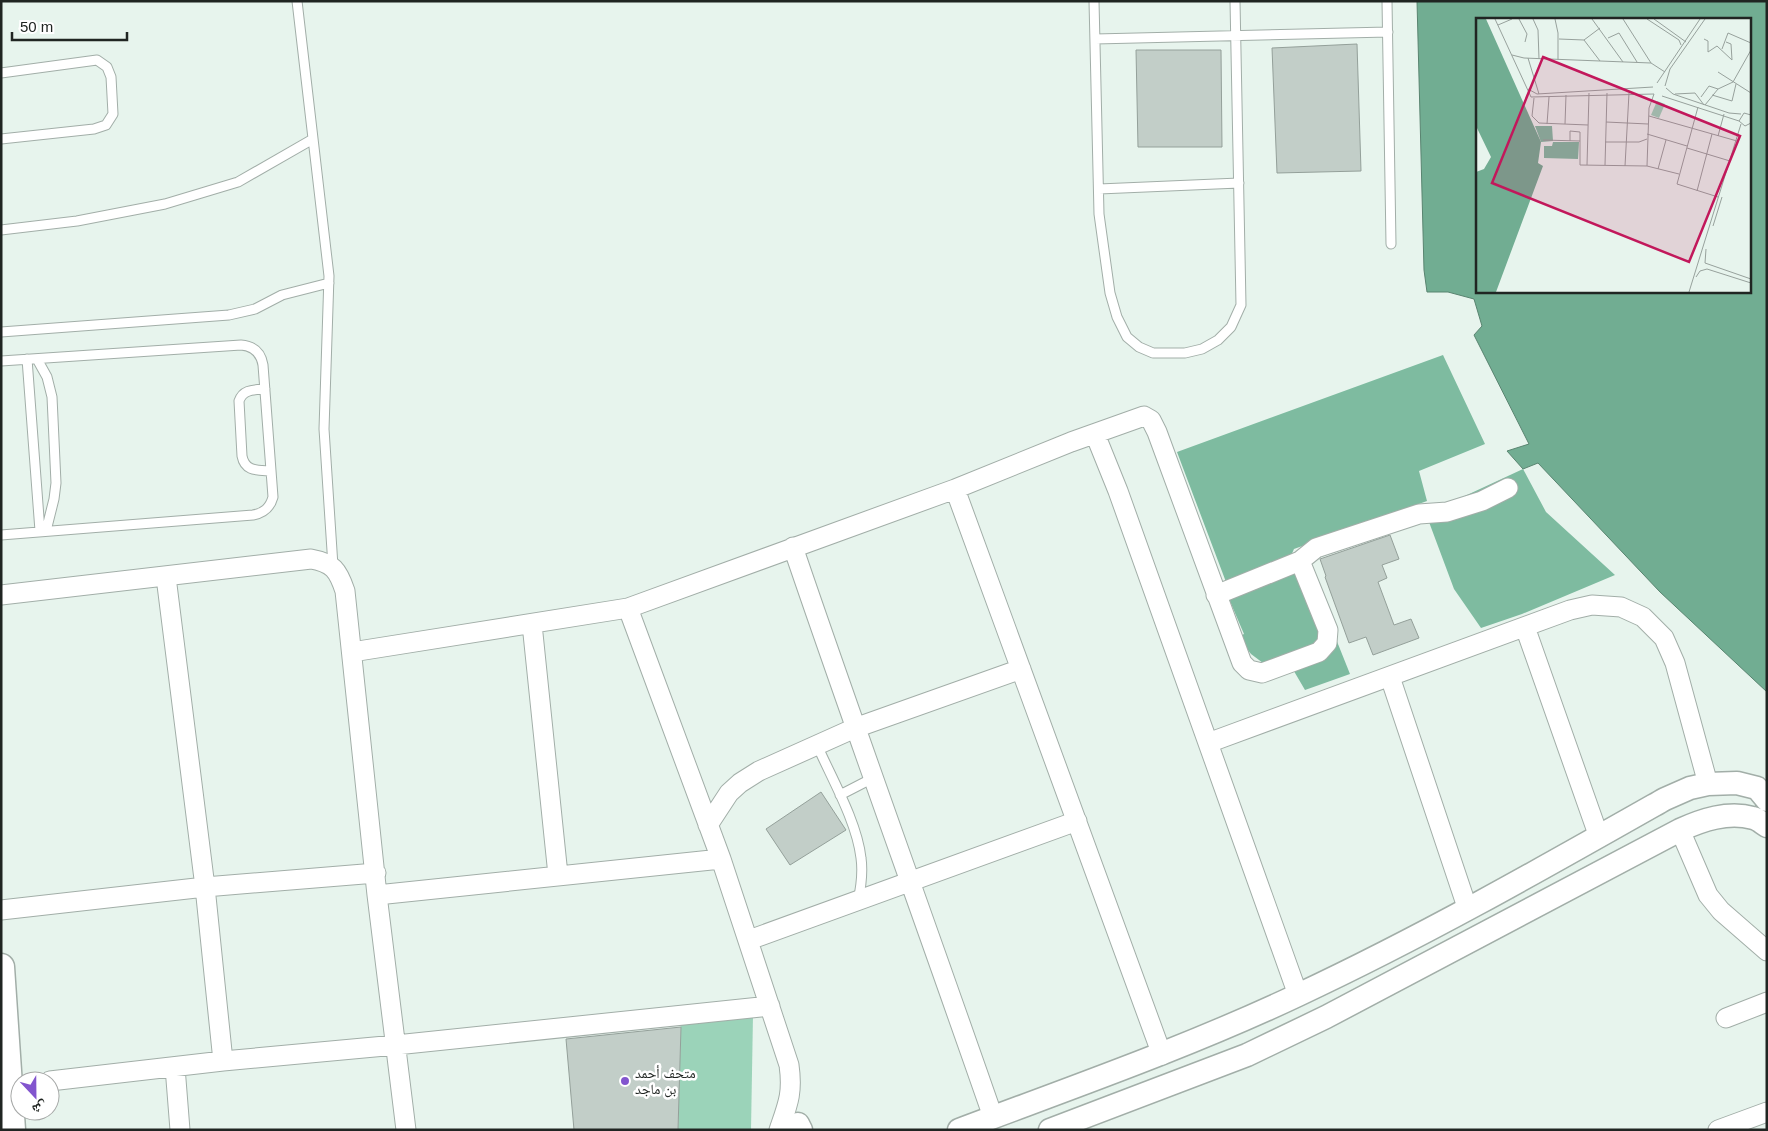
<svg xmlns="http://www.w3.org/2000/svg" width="1768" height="1131" font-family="Arial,'Noto Naskh Arabic',sans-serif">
<rect width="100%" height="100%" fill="#e7f4ed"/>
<!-- green -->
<path fill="#9bd3b9" d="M753,1015L751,1130H678L681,1020Z"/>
<!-- forest -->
<path fill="#7ebba0" d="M1443,355L1485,444L1419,471L1427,501L1294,549L1289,560L1226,582L1177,452Z
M1523,469L1546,512L1615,575L1522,614L1481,628L1454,589L1426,514Z
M1298,572L1328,619L1350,674L1305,690L1288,661L1267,666L1251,654L1238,637L1244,634L1229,599Z"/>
<!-- water -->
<path fill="#71ad92" stroke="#598470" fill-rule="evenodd" d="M1417,1H1767V692L1660,592L1538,463L1523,469L1507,451L1529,444L1474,335L1482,326L1474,299L1448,292H1427L1424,270ZM1477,19H1749V291H1477Z"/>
<!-- building -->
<path fill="#c2cec8" stroke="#94a09a" d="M1357,44L1361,171L1277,173L1272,48Z
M1136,50H1221L1222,147H1138Z
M1390,535L1399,559L1382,565L1387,578L1378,582L1394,625L1411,619L1419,638L1373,655L1366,637L1349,643L1325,577L1326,576L1320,559Z
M821,792L846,830L790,865L766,829Z
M681,1027L678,1130H574L566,1039Z"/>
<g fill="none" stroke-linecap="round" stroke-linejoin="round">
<defs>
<path id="service" d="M297,1L329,276L324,429L333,566
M1094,1L1099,214L1110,293L1117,317L1127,337L1139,347L1153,353H1185L1202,349L1218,340L1231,327L1241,305L1235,1
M1387,1L1391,244
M1095,39L1388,32
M1,73L97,60L107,67L111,77L113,114L106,125L94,129L1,139
M1099,189L1239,183
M1,230L77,221L165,204L238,182L313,139
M1,332L229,315L255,309L282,295L329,283
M27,359L40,531
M37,359L47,377L52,397L56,483L54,499L46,531
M1,361L241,345C254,346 261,353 263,365L273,497C270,508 264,513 253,515L1,535
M265,389C254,390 243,389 239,401L242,456C245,472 258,470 271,471
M817,745C832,779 857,822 861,858C863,872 861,887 858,901
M840,795L873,778"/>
<path id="minor" d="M1095,434L1118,491L1298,995
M955,489L1162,1055
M793,547C858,738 927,927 993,1117
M166,577L205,887L223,1061
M1,595L311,559C333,563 338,570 345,591L377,895L406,1130
M1216,595L1300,561L1316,548L1419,514L1447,512L1482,501L1508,488
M628,608L721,859L789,1065C793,1093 788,1104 779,1130
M532,624L558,875
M1525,627L1599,837
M352,652L628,608L955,489L1071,442L1144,416L1151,420L1157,432L1242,663L1249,670L1262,673L1319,652L1327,643L1328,630L1300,561
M1390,677L1468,910
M1208,743L1570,610L1592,605L1621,607L1643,617L1664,638L1675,663L1708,784
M708,825L729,793L740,783L759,771L855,728L1021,669
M1680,830L1708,895L1721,911L1767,951
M377,895L721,859
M1,910L205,887L376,873
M749,940L1077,821
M1726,1018L1767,1002
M175,1067L180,1130
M50,1081L223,1061L396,1045L770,1006
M1718,1130L1767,1112"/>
<path id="tertiary" d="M798,1124L801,1130
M959,1130C1073,1087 1188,1047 1298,995C1424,936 1545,867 1665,799L1690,788L1708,784L1737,783L1757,788L1767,800
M1050,1130L1247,1055L1326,1017L1680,830C1702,820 1728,811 1753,818C1758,819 1762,823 1767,826"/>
<path id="secondary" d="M1,967L12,1130"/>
</defs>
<!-- service casing -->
<use href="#service" stroke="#a2aea8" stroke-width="11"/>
<!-- minor casing -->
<use href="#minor" stroke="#a2aea8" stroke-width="21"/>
<!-- tertiary casing -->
<use href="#tertiary" stroke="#a2aea8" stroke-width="25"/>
<!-- secondary casing -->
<use href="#secondary" stroke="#a2aea8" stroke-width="29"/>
<!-- service -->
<use href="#service" stroke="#fff" stroke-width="9"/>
<!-- minor -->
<use href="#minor" stroke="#fff" stroke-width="19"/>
<!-- tertiary -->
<use href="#tertiary" stroke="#fff" stroke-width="22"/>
<!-- secondary -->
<use href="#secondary" stroke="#fff" stroke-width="26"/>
</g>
<!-- markers -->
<circle fill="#8255ce" stroke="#fff" stroke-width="2" cx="625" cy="1081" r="5"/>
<g text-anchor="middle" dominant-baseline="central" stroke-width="5" stroke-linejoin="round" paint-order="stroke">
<!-- poi labels -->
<g font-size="14" fill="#202522" stroke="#fff" text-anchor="start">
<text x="635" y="1073">متحف أحمد<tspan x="635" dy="16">بن ماجد</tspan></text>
</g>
</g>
<!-- overview -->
<g transform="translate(1476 18)">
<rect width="275" height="275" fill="#e7f4ed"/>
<path d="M181,83L189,86L183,100L175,97Z" fill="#9bd3b9"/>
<path d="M59,108H76L77,123L65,124ZM77,124H103L102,141L68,140V128H76Z" fill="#7ebba0"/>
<path d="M0,1H10L65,124L62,145L67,148L20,274H0V154L8,151L15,139L0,108Z" fill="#71ad92"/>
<path fill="none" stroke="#97a19c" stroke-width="1" d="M19,1L55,79L178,76M43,1L51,16L49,24M57,1L62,12L63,41M79,1L82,15V42M116,1L147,44M147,1L175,45L189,54M171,1L203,22L205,27M178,1L210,24M22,7L36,1M132,20L143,15L161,44M83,21L108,22L124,10M228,21L232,23V34L241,28L256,42L255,26L250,24M108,22L124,43M246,31L252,15L275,25M36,37L48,40L175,45M52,40L63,76M242,54L275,75M181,65L224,1M189,68L194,51L229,1M190,70L197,76L253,95L265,96M52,71L61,76L177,69M199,76L219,75L228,87M236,77L256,83L260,66M186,78L263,103M225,79L233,68L242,71M58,80L56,98L63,105L112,107M229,87L242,71L257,64L275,32M222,89L201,166L242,179M275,97L268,95L263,103L269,108L275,105M173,98L261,123M130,104L172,106M71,106L73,79M89,106L90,77M171,116L211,128M242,118L248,96M67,122L104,123M94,123V113L104,114V147L171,148L203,156M129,124H163L171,121M211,130L254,143M111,147L113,75M129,147L131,75M149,148L153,75M171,148L173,90L178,76M182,151L190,122M221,173L236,116M237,208L246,179M230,231L229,245L275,261M220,259L224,253L231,251L275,265M213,274L265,106"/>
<path fill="#c2185b" fill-opacity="0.15" stroke="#c2185b" stroke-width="2.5" d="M67,39L264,118L213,244L16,165Z"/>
<rect width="275" height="275" fill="none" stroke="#202522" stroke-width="2.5"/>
</g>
<!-- border -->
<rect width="1768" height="1131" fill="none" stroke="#202522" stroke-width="5"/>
<!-- north arrow -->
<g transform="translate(35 1096) rotate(158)"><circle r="24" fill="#ffffff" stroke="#a6a8a7"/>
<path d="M0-4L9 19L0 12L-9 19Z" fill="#8255ce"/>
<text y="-8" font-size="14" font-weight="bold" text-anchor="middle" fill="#202522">ش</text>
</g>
<!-- scale -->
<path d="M12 32v8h115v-8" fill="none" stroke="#202522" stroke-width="2.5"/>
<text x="20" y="32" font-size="15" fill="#202522" stroke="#ffffff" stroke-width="4" paint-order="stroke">50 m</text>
</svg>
